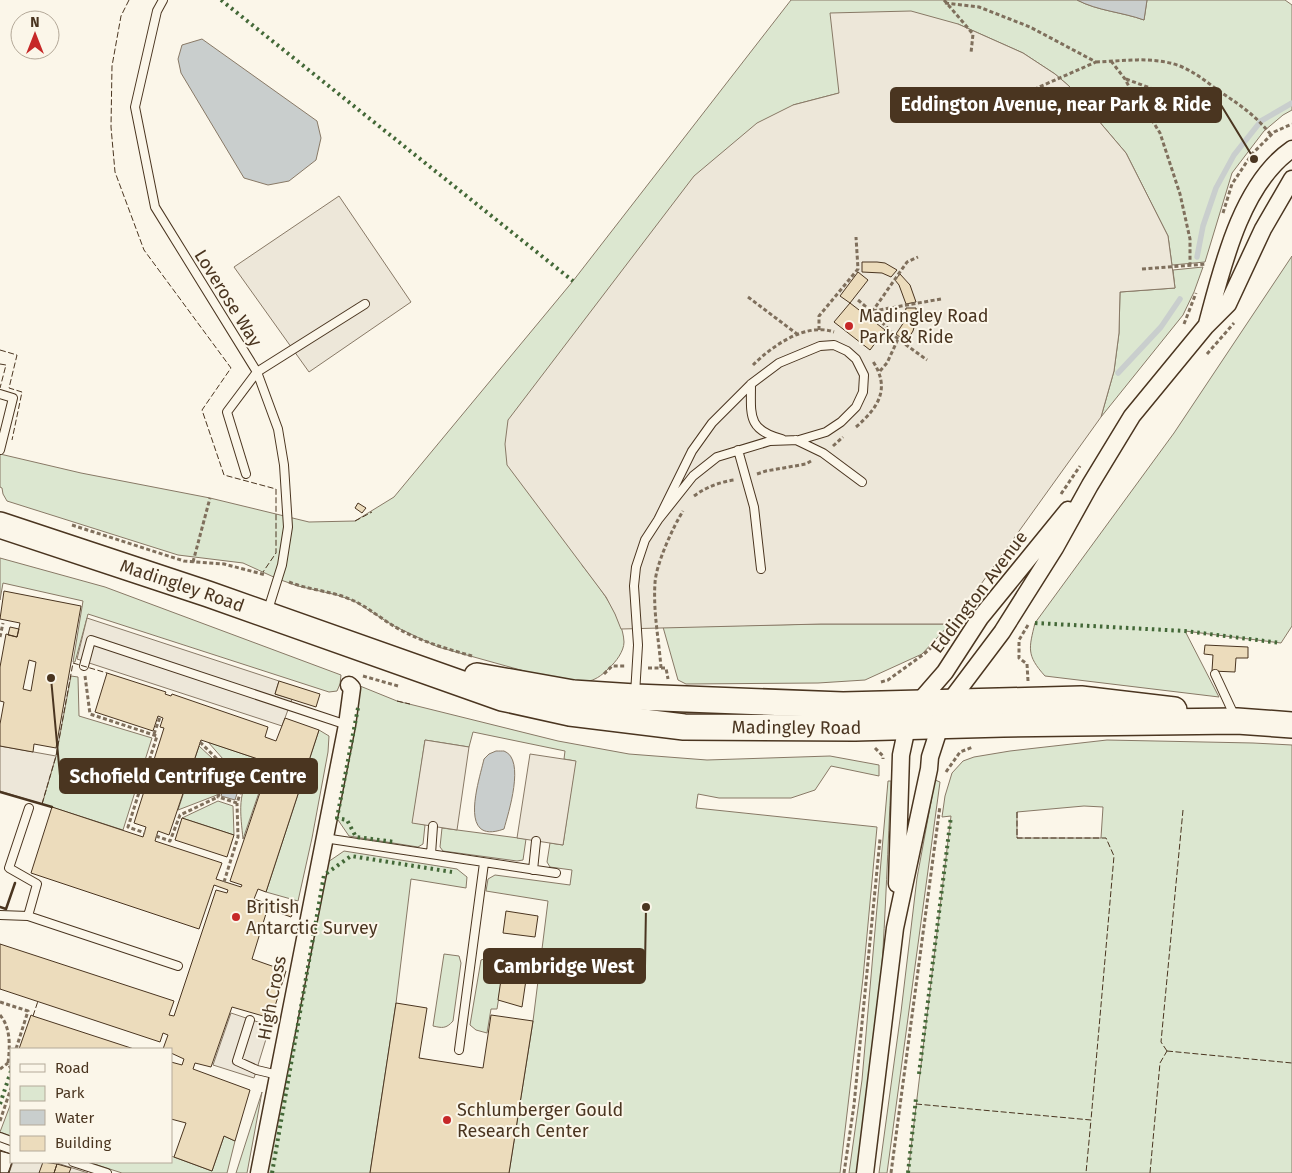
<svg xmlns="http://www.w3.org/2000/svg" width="1292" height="1173" font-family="'Fira Sans',sans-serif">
<rect width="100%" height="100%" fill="#fbf6e9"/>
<!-- green -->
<path fill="#dce7d0" stroke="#887966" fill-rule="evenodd" d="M791,0H1077C1098,11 1122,12 1144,20L1147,0H1285L1292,5V110L1283,115L1264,131L1232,173L1205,262L1172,265L1168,236L1126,153L1069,86L1055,74L1023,53L958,24L839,93L793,105L582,565C597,584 623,616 624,642C624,651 616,662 609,668C593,685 582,683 560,681L438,647L394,626L354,601L337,595L298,586L278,579L243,563L178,555L7,501L3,494L2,488L0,487V454L81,473L210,498L309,522L355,521L394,497L573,281Z
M1292,256V626L1281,643L1185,631L1219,697L1045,676C1026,655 1029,648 1035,623L1174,433Z
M1203,267L1194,292L1183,315L1101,417L1114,371L1119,333L1120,292L1175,288L1173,270Z
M0,558L105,587L341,675L340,684L337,691L329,692L88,614L75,662H73L83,601L3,583L0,600Z
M821,624H950L922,654L865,680L818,683L686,684L678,680L663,627Z
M71,676L78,677L79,716L152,738L123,830L42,804L56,756Z
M360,686L397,701L558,741L629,754L707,760L830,756L879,765V776L831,766L815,790L791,798H719L698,794L696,808L877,827L863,978L840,1173H509L533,1021L548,901L486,891L488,879L495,875L570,885L572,870L550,867L547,862L550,843L563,845L575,761L564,759L565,751L473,732L469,747L425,740L413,822L425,825L423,844L418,847L349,836L336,817Z
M319,730L329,736L328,752L312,838L298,901L266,892Z
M1107,740L1253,743L1292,745V1173H908L951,816L942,817L945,796L952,773L963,761L974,757L1010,751ZM1084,806L1103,807L1101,838H1017V812Z
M208,742L258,759L255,767L245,773L231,768Z
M199,746L225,770L217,795L178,810Z
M257,773L265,775L243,839C241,817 235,786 257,773Z
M935,780L940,782L887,1173H879L901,1012L917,878Z
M888,781H891C885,912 881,1044 861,1173H849L862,1080Z
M218,801L233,806L234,835L182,818Z
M442,828L526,839L523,860L517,861L443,851L440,847Z
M344,851L457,869L467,877L466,888L411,879L396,1003L370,1173H264L328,862Z
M444,954L459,956L461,963L453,1021C446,1029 442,1028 433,1026Z
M490,957L505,958L497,1009H491L487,1033L476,1030L470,1025L481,960Z
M262,1092L247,1173H236Z
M11,1103V1136L0,1132Z
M224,1136L235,1141L227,1173H122L88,1162H171V1156L212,1171Z"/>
<!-- parking -->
<path fill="#ede7d9" stroke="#887966" d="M911,11L958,24L1023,53L1055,74L1069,86L1126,153L1168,236L1175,288L1120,292L1119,333L1114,371L1101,417L966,605L950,624H821L621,629L615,614L606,597L507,465L505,444L508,420L694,176L757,123L793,105L839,93L830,13Z
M339,196L411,302L309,372L234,267Z
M87,618L279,681L275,694L292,699L282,726L77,659Z
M425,740L469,747L457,830L412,823Z
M0,746L56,756L42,804L0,791Z
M530,754L576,761L563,845L517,838Z
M231,1013L270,1026L254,1078L213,1065Z
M13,1162H54L88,1173H9Z"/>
<!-- water -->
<path fill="#c9cecd" stroke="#887966" d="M1077,0H1147L1144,20C1122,12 1098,11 1077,0Z
M202,39L317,121L321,138L316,160L289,181L268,185L244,178L181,73L178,59L182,45Z
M496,751C499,751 502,751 504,751C526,759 508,814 504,829C457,846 479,781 484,759L489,754Z
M228,773L242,778L235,800L221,796Z"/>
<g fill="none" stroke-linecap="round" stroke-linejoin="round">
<!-- stream -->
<path stroke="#c9cecd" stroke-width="5.5" d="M1197,257L1203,226L1216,188L1234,155L1261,121L1292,103
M1118,373L1161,327L1180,299"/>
</g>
<!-- building -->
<path fill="#ecdcbc" stroke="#4a3520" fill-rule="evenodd" d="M862,262H877L885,263L897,270L891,277L882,273L862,272Z
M858,272L868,280L850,303L840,296Z
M900,274L910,285L916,302L906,304L899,285L895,280Z
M850,303L885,330L870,350L834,322Z
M906,308H916L917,317L913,331L906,342L896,334L904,322Z
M358,503L366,508L362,513L355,508Z
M4,591L81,606L56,748L34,744L33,752L0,746V724L4,702L0,701V667L6,634L17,637L20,623L0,619ZM29,660L36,662L31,691L23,689Z
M10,627L19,629L17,637L8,635Z
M1205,645L1248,647V658H1236L1235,672L1212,671L1213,655L1204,654Z
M107,673L166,692L165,694L171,696L172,694L268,727L265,737L276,741L285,718L319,730L266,892L258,889L254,899L269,904L252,959L286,971L276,1003L270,1018L232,1007L211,1067L195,1063L193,1069L250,1090L235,1141L224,1136L212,1171L174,1157L186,1123L171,1119V1062L182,1065L184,1059L171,1053V1049H163L168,1035L163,1033L160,1042L0,989V944L174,1001L169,1015L174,1016L216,890L227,893L228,890L214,885L199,929L31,873L52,807L143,837L146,827L134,823L164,728L160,727L163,718L158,716L153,731L95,712ZM201,740L270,763L230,881L242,885L241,887L216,879L222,863L155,841L158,831L169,835Z
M279,681L320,694L316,707L275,694Z
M182,818L234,835L227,857L175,840Z
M271,902L294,910L291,917L269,909Z
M506,911L538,916L535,937L503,933Z
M503,966L527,973L522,1007L498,1000Z
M396,1003L427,1008L419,1058L483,1068L491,1015L533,1021L509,1173H370Z
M31,1015L33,1016L134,1049H19Z
M0,1150L11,1154L12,1162L9,1173H0Z
M0,1151L11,1154L12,1162L8,1173H0Z
M43,1162L57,1164L54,1173H39Z
M57,1164L71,1168L69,1173H54Z"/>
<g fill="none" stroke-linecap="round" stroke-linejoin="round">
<defs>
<path id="lane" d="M163,0L157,11L135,107L155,207L257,372L278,429L284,465L288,527L282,565L267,613
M751,384C751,415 747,430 782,439
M0,394L13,398L0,450
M796,440L823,453L862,482
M738,450L754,507L761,569
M246,474L227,412L257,372L365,304
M84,666L91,640L347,725
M1215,674L1235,717
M635,694L638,645L634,586L636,567L645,540L658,520L692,451L712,423L751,384L779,363L820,346L834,345L847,351L856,359L864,375L863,392L856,407L841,422L826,432L799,440L770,441L717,457L693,476L658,520
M324,838L556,873
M431,854L433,826
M533,870L536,841
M0,915L28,916L178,966
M28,916L37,884L9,868L29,808
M250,1020L237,1061L257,1070L278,1075
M459,1050L484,863
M0,1137L11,1141
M73,1162L107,1173"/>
<path id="street" d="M1207,324C1222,268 1241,184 1292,149
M897,884L901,755L907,727L918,703L945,672L980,618L1068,510
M259,1173L347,725L352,688L349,685
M865,1173L895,928L929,769L930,757L940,726L950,701L1002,632L1055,548L1090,485L1132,416L1206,326L1228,304L1263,229L1292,179"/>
<g id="primary">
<path id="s1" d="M0,525L208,594L502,698L570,713L684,727L855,728L1003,724L1237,721L1292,725"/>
<path d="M477,676L573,693L635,697L843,705L1081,699L1174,710"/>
</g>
</defs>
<!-- lane casing -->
<use href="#lane" stroke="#4a3520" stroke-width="10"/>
<!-- street casing -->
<use href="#street" stroke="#4a3520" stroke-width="19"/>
<!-- primary casing -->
<use href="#primary" stroke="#4a3520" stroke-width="28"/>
<!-- path -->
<path stroke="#7f6f5c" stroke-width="3" stroke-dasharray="4 2.5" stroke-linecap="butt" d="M944,0L973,34L971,53
M945,3L979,7L1030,27L1096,62L1037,88
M1111,61L1125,79L1134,96L1145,109L1160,133L1180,194L1190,239V265
M1096,62C1123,61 1153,56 1180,66C1197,73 1210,85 1225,95C1243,107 1258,118 1271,135
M1126,79L1166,94H1222
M1223,213L1232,184L1252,154L1274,132L1292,124
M1142,269L1206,264
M748,297L797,334
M858,300L872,312L898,339L927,360
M873,311L941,299
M872,312L907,262L918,257
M1184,324L1196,293
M819,330V316L858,269L856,237
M1207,354L1234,323
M753,365C772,346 806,322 834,332
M880,371L887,363L898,339
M856,427C879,407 891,388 872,360
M833,446L843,437
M757,474L766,471L806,464L811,461
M1061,494L1080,466
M694,496C706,487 720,482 734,480
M72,525L184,561L224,564L266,575
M193,562L210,498
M289,582C309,590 332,591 352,600C366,606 379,617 392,625C416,640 444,648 472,656
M0,637L3,623
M648,668H666L668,679
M661,668C659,640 653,612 655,583C656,564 673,527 683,511
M604,674L612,666H625
M85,676L90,714L157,736L128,827L145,833
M363,676L398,686
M1028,681L1027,664L1019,658V640L1028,625
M881,682L888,680L924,654L950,631
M154,734L160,717
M200,742L227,769L246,776L263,766L264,761
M875,748L883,756V759
M227,769L218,797L237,803L246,776
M946,772L960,752L973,747
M156,836L170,841L180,815L218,797
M224,882L238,837L237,803
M0,1002L28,1011L16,1049
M0,1015C11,1028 10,1047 8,1063
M0,1069L8,1063L11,1069
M0,1121L11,1088
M844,1173L854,1105L880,839
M891,1173L940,806"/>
<!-- lane -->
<use href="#lane" stroke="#fbf6e9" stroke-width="8"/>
<!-- street -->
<use href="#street" stroke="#fbf6e9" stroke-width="16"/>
<!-- primary -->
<use href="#primary" stroke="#fbf6e9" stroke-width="25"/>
<!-- hedge -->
<path stroke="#436837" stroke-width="4" stroke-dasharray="2.5 4" stroke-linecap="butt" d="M221,0L573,281
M1035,623L1185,631L1281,643
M358,708L337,818L347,820L356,837L395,842
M919,1074L951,816
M0,1104L11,1071
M272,1173L324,875L351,856L452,872
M908,1173L916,1098"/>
<!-- fence -->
<path stroke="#4a3520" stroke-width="1" stroke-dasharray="6 2.5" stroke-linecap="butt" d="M129,0L121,16L112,66L111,127L115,172L144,250L231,368L202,410L224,475L276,489V553L263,572
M0,350L17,355L9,388L22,392L12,440
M0,364L6,365L0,388
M355,521L372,512
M397,701L410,704
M42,804L56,756L73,663L107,673
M1017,812V838H1106L1114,856L1091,1120
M33,1016L38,1001
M1167,1051L1161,1042L1183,810
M1167,1051L1292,1063
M916,1104L1091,1120L1086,1173
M1150,1173L1160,1063L1167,1051"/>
<!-- wall -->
<path stroke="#4a3520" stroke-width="2.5" d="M0,792L52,807
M0,907L6,909L15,883"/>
</g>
<!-- markers -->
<g fill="#c62828" stroke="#fbf6e9" stroke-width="2">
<circle cx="849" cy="326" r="5"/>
<circle cx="236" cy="917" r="5"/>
<circle cx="447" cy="1120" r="5"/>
</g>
<g text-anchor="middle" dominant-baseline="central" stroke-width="4" stroke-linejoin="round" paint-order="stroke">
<!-- street labels -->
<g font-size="18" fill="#4a3520" stroke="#fbf6e9">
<text transform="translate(228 298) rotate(58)">Loverose Way</text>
<text stroke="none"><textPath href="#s1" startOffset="192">Madingley Road</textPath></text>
<text transform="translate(979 592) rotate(-53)">Eddington Avenue</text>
<text stroke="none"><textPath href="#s1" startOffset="828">Madingley Road</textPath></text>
<text transform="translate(272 998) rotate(-79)">High Cross</text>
</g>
<!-- poi labels -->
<g font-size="18" fill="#4a3520" stroke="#fbf6e9" text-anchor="start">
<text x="859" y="316">Madingley Road<tspan x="859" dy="21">Park &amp; Ride</tspan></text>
<text x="246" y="907">British<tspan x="246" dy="21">Antarctic Survey</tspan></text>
<text x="457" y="1110">Schlumberger Gould<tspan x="457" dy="21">Research Center</tspan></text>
</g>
</g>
<!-- callouts -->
<path fill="none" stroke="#4a3520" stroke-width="2" d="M1254 159L1221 105M51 678L60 776M646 907L645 966"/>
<g fill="#4a3520" stroke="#fbf6e9" stroke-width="2">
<circle cx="1254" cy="159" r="5"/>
<circle cx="51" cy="678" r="5"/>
<circle cx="646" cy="907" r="5"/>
</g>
<g fill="#4a3520" stroke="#4a3520" stroke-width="2">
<rect x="891" y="88" width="330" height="34" rx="5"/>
<rect x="60" y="759" width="257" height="34" rx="5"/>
<rect x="484" y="949" width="161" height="34" rx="5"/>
</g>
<g font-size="19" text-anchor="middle" font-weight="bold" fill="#fff">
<text x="1056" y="111">Eddington Avenue, near Park &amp; Ride</text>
<text x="188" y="783">Schofield Centrifuge Centre</text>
<text x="564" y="973">Cambridge West</text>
</g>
<!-- legend -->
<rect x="10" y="1048" width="162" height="115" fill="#fbf6e9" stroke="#b4a999"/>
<rect x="20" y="1064" width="25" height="8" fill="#fbf6e9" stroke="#b4a999"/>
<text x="55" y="1073" font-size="15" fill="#4a3520">Road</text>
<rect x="20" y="1086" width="25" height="15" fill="#dce7d0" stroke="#b4a999"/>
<text x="55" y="1098" font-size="15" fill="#4a3520">Park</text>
<rect x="20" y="1110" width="25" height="15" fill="#c9cecd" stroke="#b4a999"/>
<text x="55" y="1123" font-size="15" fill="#4a3520">Water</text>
<rect x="20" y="1136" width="25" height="15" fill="#ecdcbc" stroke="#b4a999"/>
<text x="55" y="1148" font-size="15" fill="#4a3520">Building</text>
<!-- north arrow -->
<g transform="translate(35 35)"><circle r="24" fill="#fbf6e9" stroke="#b4a999"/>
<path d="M0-4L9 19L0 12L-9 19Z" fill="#c62828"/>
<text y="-8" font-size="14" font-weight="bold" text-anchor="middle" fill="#4a3520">N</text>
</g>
</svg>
